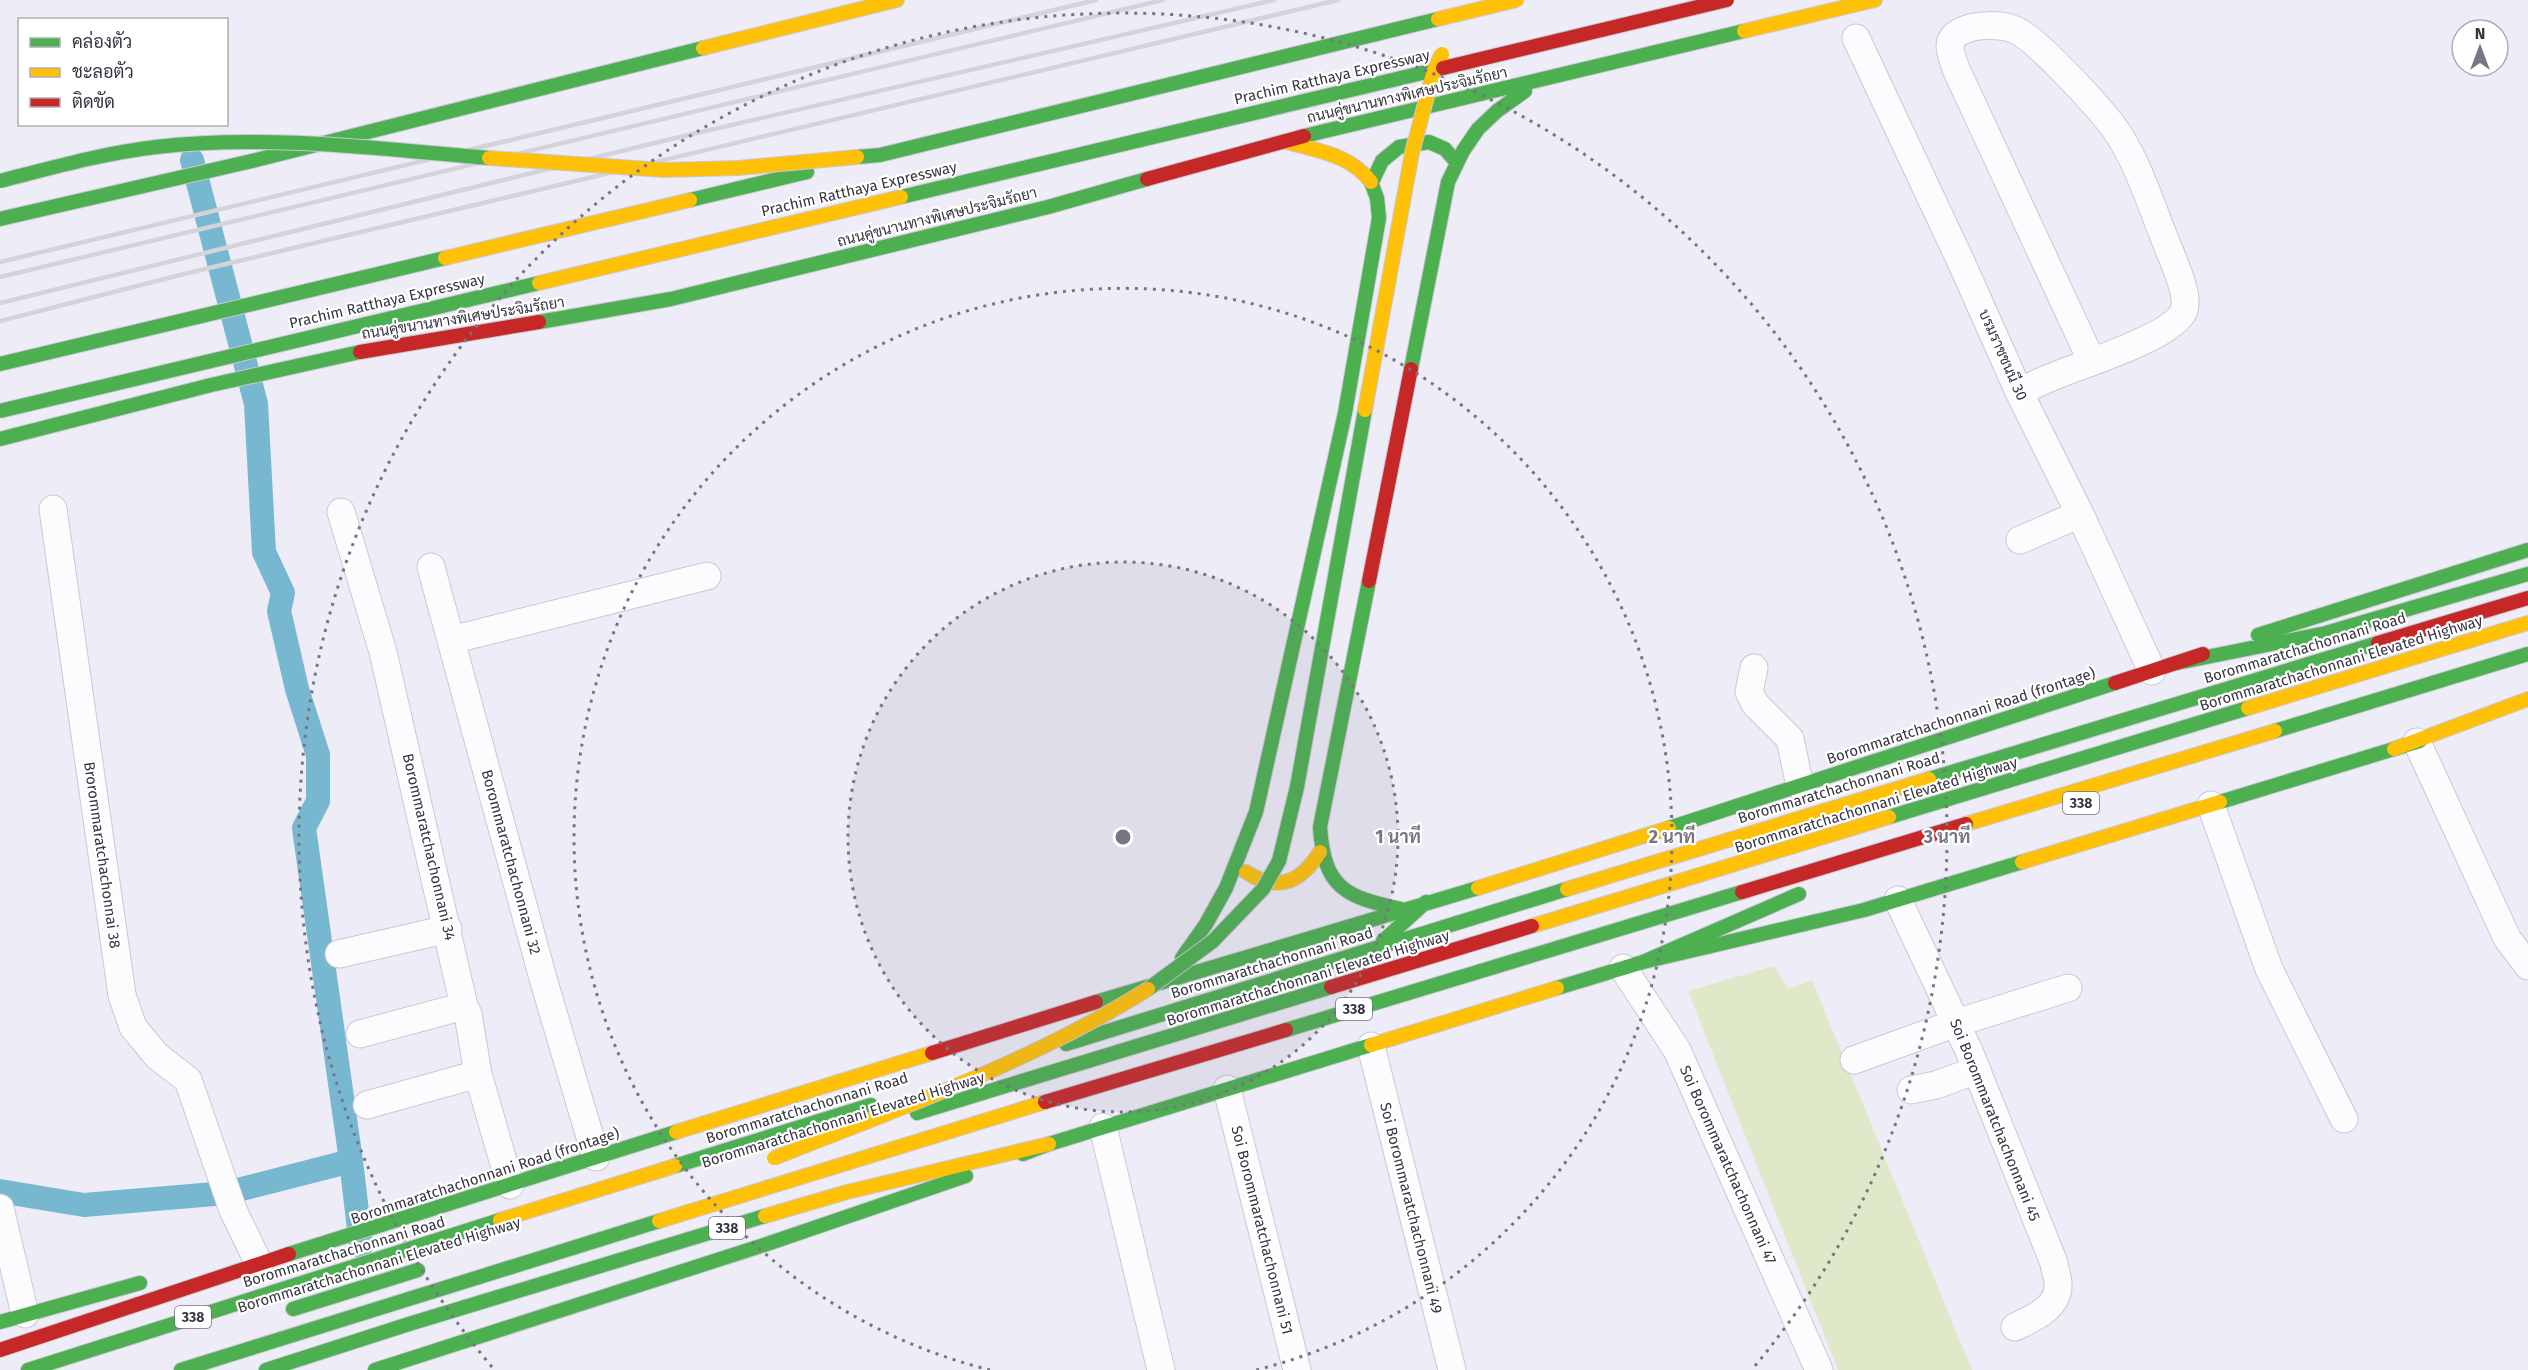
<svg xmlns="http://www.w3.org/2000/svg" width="2528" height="1370" font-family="'Fira Sans',Sarabun,sans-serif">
<rect width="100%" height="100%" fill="#eeecf7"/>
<!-- green -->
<path fill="#e0e8ca" d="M1774,966L1788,989L1812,980L1972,1370H1838L1688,991Z"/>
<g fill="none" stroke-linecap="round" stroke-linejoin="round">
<!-- canal -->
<path stroke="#77b8d0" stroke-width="24" d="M192,160L256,404L264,552L283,593L279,611L297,689L318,755V801L304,828L351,1161
M0,1191L84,1205L226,1193L351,1161L361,1246"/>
<defs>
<path id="street" d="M1856,38L1962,264L2019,392L2080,514L2152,671
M2019,392C2030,387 2041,381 2052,377C2079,365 2175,337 2184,310C2190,293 2170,254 2164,237C2147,195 2134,149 2104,115C2089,97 2034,37 2015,30C2001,24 1976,24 1962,31C1943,40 1951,53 1956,69L2092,362
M53,509L122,995L133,1027L157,1056L188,1080L233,1210L259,1264
M341,512L383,652L464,1006L468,1014L478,1074L510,1185
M2020,540L2080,514
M431,567L544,982L596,1157
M451,640L707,576
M1754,668L1749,692L1755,704L1790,739L1800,786
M2417,742L2507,938L2528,966
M2211,805L2269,969L2344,1119
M1898,900L1969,1051L2054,1263C2055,1271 2059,1280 2058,1287C2057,1309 2031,1319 2015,1327
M339,954L448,929
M1623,968L1677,1050L1819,1370
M360,1034L464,1006
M1371,1046L1452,1370
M1854,1060L1956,1023L2068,988
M1227,1089L1297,1370
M1911,1090L1936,1085L1977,1070
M367,1105L478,1074
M1103,1127L1161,1370
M0,1208L25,1314"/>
<path id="fast" d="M1304,136L1744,31
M1372,182L1382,161L1399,147L1429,142L1445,149L1457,163
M690,200L807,172
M0,219L256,160L703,48
M539,322L671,299L1048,207L1147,179
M0,364L445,258
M1411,369L1448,182L1463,151L1478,129L1497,111L1525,91
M0,439L211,385L360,352
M1369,581L1320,827C1324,888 1345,897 1401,909
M2258,635L2528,550
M2177,663L2326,633L2528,574
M2275,731L2528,654
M1929,779L2378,643
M2220,802L2420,741
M1889,817L2248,708
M1669,828L2115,683
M1383,941L1426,902
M1182,958L1206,924L1226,888L1256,812L1345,413L1379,218L1377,198L1371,182
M1643,962L1799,894
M1557,988L1643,962L1864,910L2022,862
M1096,1002L1478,888
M1286,1030L1742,892
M1066,1044L1567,889
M917,1113L1331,987
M1023,1154L1049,1144L1371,1045
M675,1166L871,1105
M289,1254L676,1132
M293,1309L418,1270
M0,1322L140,1283
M28,1370L500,1220
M181,1370L659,1221
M266,1370L409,1324L765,1216
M375,1370L764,1245L966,1176"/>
<path id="slow" d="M1744,31L1875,0
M703,48L897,0
M1287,142C1318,151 1351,155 1371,182
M445,258L690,200
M2248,708L2528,623
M2394,749L2528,699
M1966,824L2275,731
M2022,862L2220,802
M1246,872C1278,893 1301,882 1320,852
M1478,888L1669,828
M1567,889L1929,779
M1532,926L1889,817
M1371,1045L1557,988
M676,1132L932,1053
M765,1216L847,1192L1049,1144
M500,1220L675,1166
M659,1221L1045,1102"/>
<path id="jam" d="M1147,179L1304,136
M360,352L539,322
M1369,581L1411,369
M2378,643L2528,598
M2115,683L2203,654
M1742,892L1966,824
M1331,987L1532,926
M932,1053L1096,1002
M1045,1102L1286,1030
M0,1350L289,1254"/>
</defs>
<!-- street casing -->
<use href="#street" stroke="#cac8d3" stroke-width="29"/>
<!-- fast casing -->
<use href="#fast" stroke="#cac8d3" stroke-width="16"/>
<!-- slow casing -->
<use href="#slow" stroke="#cac8d3" stroke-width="16"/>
<!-- jam casing -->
<use href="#jam" stroke="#cac8d3" stroke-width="16"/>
<!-- street -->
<use href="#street" stroke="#fcfcfe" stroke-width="27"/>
<!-- fast -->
<use href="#fast" stroke="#4caf50" stroke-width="14"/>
<!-- slow -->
<use href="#slow" stroke="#ffc107" stroke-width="14"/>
<!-- jam -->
<use href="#jam" stroke="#c62828" stroke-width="14"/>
<!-- rail -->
<path stroke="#d4d3d7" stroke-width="4.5" d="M0,262L1096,0
M0,277L1163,0
M0,303L671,139L1274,0
M0,321L184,274L1338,0"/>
<defs>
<path id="fast-bridge" d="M857,157L880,155L1438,19
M0,181C51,168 104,153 156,147C267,134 379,149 489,158
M901,197L1443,68
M0,411L539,283
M1148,989L1213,941L1263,889L1279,861L1297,787L1365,410"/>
<path id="slow-bridge" d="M1438,19L1517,0
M489,158L664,170L738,168L857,157
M539,283L901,197
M1365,410L1412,153L1434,70L1442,54
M774,1158C900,1108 1032,1062 1148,989"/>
<path id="jam-bridge" d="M1443,68L1727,0"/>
</defs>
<!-- fast-bridge casing -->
<use href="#fast-bridge" stroke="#cac8d3" stroke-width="16" stroke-linecap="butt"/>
<!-- slow-bridge casing -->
<use href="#slow-bridge" stroke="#cac8d3" stroke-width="16" stroke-linecap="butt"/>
<!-- jam-bridge casing -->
<use href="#jam-bridge" stroke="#cac8d3" stroke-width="16" stroke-linecap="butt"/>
<!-- fast-bridge -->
<use href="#fast-bridge" stroke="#4caf50" stroke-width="14"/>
<!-- slow-bridge -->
<use href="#slow-bridge" stroke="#ffc107" stroke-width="14"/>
<!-- jam-bridge -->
<use href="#jam-bridge" stroke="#c62828" stroke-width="14"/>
</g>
<!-- distance rings -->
<circle cx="1123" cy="837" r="275" fill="#777581" fill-opacity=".12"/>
<g fill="none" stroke="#777581" stroke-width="3" stroke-dasharray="3 6">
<circle cx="1123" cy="837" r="275"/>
<path d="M990 1370A549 549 0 1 1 1256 1370"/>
<path d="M492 1367A824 824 0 1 1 1754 1367"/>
</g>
<g text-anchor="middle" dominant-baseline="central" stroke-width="4.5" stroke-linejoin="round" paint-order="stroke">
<!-- shield labels -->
<g fill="#fff" stroke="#73727a" stroke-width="1.5">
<rect x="2063" y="792" width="36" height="22" rx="4.5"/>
<rect x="1336" y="998" width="36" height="22" rx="4.5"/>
<rect x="709" y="1217" width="36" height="22" rx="4.5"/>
<rect x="175" y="1306" width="36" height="22" rx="4.5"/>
</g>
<g font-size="14" font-weight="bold" fill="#373541">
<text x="2081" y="803">338</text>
<text x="1354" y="1009">338</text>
<text x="727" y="1228">338</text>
<text x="193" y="1317">338</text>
</g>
<!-- street labels -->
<g font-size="15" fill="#373541" stroke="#fff">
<text transform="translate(1332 77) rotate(-13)">Prachim Ratthaya Expressway</text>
<text transform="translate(1407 95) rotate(-13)">ถนนคู่ขนานทางพิเศษประจิมรัถยา</text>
<text transform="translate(859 189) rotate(-13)">Prachim Ratthaya Expressway</text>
<text transform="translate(937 217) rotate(-14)">ถนนคู่ขนานทางพิเศษประจิมรัถยา</text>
<text transform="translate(387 301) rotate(-13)">Prachim Ratthaya Expressway</text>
<text transform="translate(463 318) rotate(-9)">ถนนคู่ขนานทางพิเศษประจิมรัถยา</text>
<text transform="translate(2003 355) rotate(66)">บรมราชชนนี 30</text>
<text transform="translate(2305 648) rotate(-17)">Borommaratchachonnani Road</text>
<text transform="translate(2341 663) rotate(-17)">Borommaratchachonnani Elevated Highway</text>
<text transform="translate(1961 716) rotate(-18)">Borommaratchachonnani Road (frontage)</text>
<text transform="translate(1839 788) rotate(-17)">Borommaratchachonnani Road</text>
<text transform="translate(1876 805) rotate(-17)">Borommaratchachonnani Elevated Highway</text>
<text transform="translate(429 847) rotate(77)">Borommaratchachonnani 34</text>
<text transform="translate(102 855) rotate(82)">Brorommaratchachonnai 38</text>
<text transform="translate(511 862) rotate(75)">Borommaratchachonnani 32</text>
<text transform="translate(1272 963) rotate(-17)">Borommaratchachonnani Road</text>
<text transform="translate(1308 978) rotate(-17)">Borommaratchachonnani Elevated Highway</text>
<text transform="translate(807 1108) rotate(-17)">Borommaratchachonnani Road</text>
<text transform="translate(843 1120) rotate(-17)">Borommaratchachonnani Elevated Highway</text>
<text transform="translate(1995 1120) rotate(68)">Soi Borommaratchachonnani 45</text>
<text transform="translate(1728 1165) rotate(66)">Soi Borommaratchachonnani 47</text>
<text transform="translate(485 1176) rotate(-18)">Borommaratchachonnani Road (frontage)</text>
<text transform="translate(1411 1208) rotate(76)">Soi Borommaratchachonnani 49</text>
<text transform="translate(1262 1230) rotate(76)">Soi Borommaratchachonnani 51</text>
<text transform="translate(344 1252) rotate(-17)">Borommaratchachonnani Road</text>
<text transform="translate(379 1265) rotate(-17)">Borommaratchachonnani Elevated Highway</text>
</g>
</g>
<circle cx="1123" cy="837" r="9" fill="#777581" stroke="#fff" stroke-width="3"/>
<g font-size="18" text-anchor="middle" font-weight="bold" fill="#777581" stroke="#fff" stroke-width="4.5" stroke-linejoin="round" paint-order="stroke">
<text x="1398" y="843">1 นาที</text>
<text x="1672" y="843">2 นาที</text>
<text x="1947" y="843">3 นาที</text>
</g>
<!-- legend -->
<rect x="18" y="18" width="210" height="108" fill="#ffffff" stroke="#afaeb3" stroke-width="1.5"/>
<rect x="30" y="38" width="30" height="9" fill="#4caf50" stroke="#afaeb3" stroke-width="1.5"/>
<text x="72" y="48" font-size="18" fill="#373541">คล่องตัว</text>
<rect x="30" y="68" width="30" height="9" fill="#ffc107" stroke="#afaeb3" stroke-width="1.5"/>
<text x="72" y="78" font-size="18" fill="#373541">ชะลอตัว</text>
<rect x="30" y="98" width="30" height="9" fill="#c62828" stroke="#afaeb3" stroke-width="1.5"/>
<text x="72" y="108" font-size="18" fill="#373541">ติดขัด</text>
<!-- north arrow -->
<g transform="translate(2480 48)"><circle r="28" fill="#ffffff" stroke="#afaeb3" stroke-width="1.5"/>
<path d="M0-4.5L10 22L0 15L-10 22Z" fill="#777581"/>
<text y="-9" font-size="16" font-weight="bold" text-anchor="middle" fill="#373541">N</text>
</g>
</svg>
